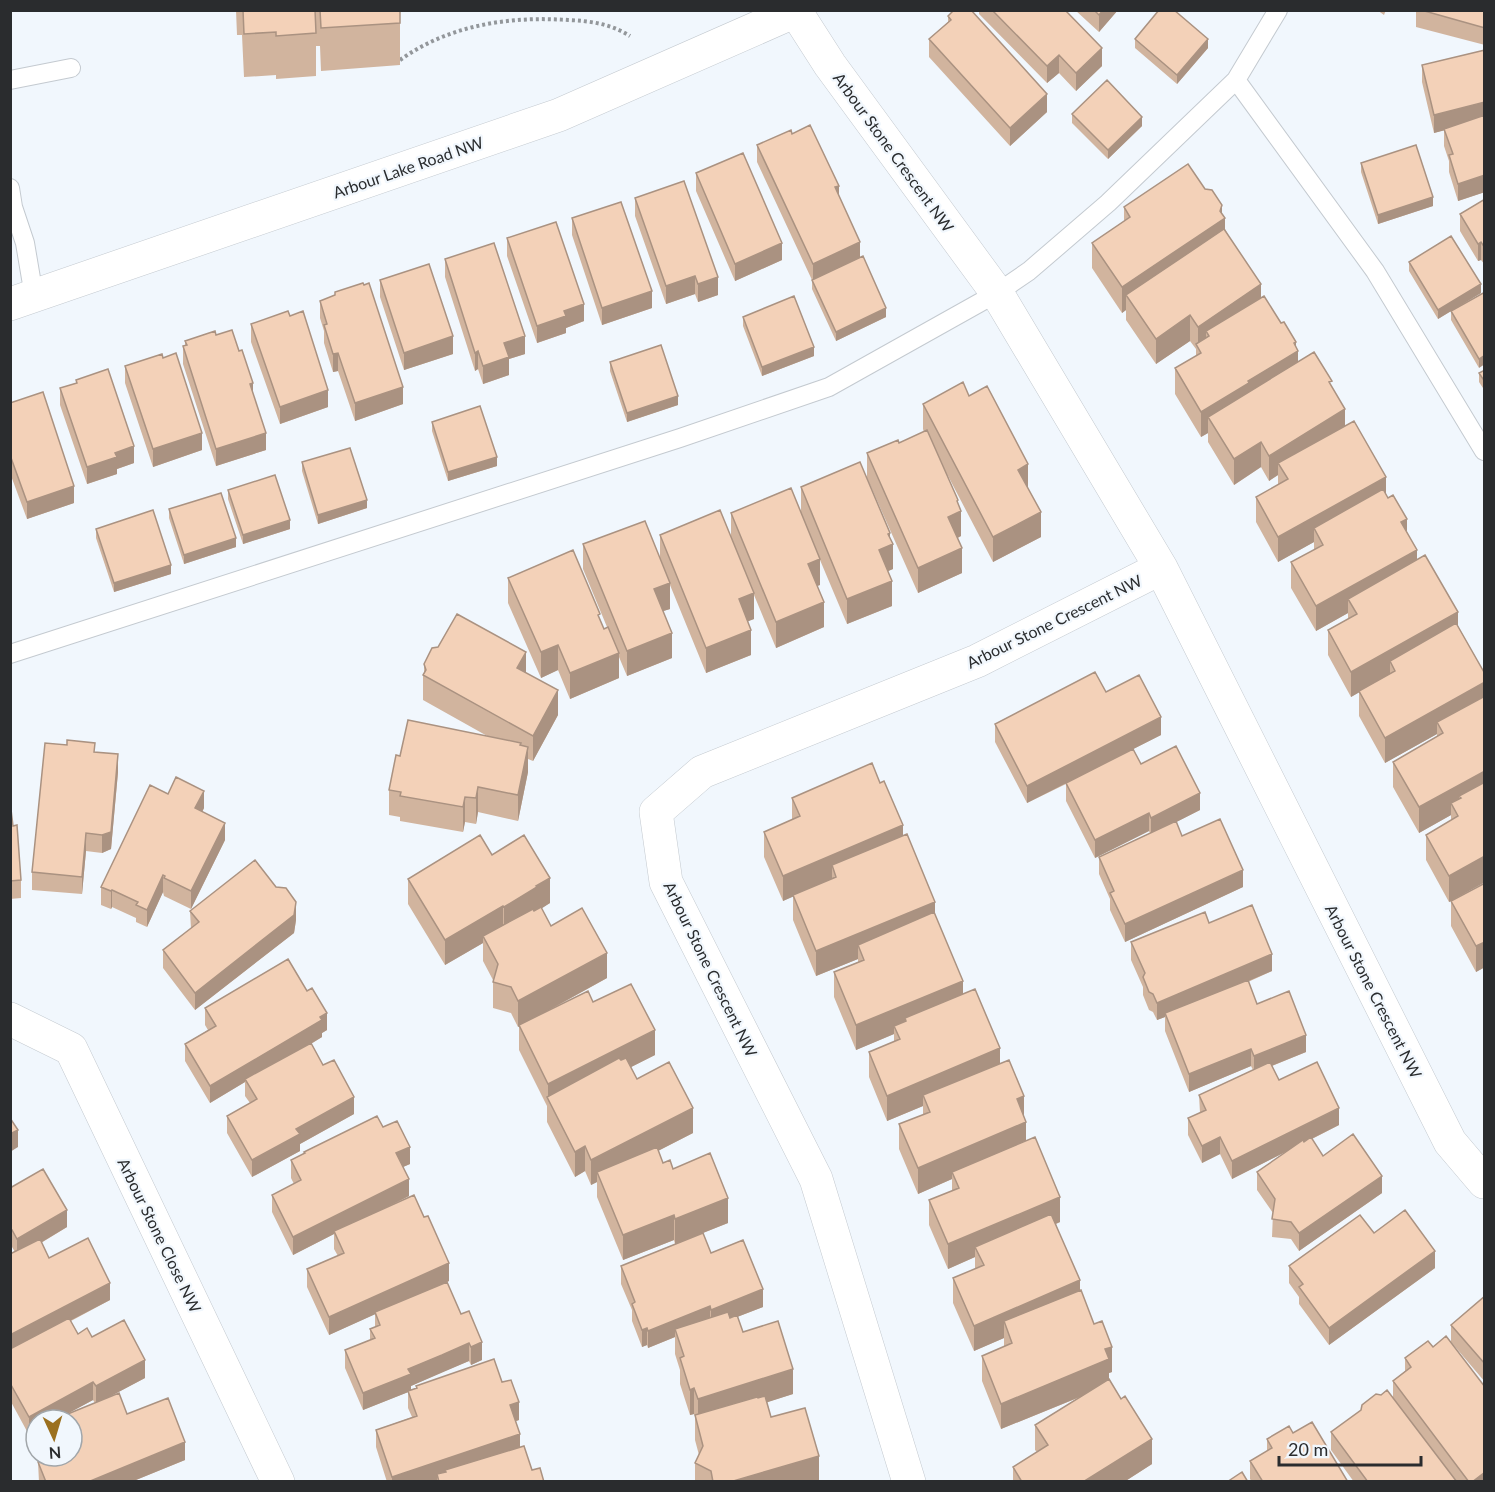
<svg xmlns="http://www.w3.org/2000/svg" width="1495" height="1492" font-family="Lato,sans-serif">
<rect width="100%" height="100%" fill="#f1f7fd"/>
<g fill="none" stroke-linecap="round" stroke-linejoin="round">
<defs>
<path id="lane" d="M10,80L71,68
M1236,80L1375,271L1484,451
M10,188L13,207L25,243L34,296
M10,654L680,438L829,387L997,293L1029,271L1108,203L1236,80L1278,10"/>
<path id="street" d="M796,12L830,65L997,293L1161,568L1450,1142L1484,1182
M10,1019L71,1049L278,1482
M909,1482L816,1179L666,882L656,812L702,772L977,661L1161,568"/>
<path id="secondary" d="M10,304L559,115L798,10"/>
</defs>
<!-- lane casing -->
<use href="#lane" stroke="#c4cad0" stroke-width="20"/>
<!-- street casing -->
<use href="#street" stroke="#c4cad0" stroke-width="34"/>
<!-- secondary casing -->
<use href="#secondary" stroke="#c4cad0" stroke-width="34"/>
<!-- path -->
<path stroke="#93979b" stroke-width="4" stroke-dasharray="3 3" stroke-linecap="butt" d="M400,60C449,25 509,16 568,20C591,21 611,24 630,36"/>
<!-- lane -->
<use href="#lane" stroke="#fff" stroke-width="18"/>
<!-- street -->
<use href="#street" stroke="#fff" stroke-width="33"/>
<!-- secondary -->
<use href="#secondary" stroke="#fff" stroke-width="33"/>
</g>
<!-- wall -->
<path fill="#d1b49e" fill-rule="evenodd" d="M236,10H400V65L321,71L320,46H316V76L276,79V75L244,77L242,35H237Z
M979,10H1065L1102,66L1076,91L1059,73L1047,83L979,14Z
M1075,10H1118L1099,32Z
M1377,10H1386L1384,15Z
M1416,10H1485V45L1416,27Z
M948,16L1047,112L1010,146L929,57V39L948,22Z
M1135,39L1208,48L1177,84L1135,48Z
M1485,50V192L1458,201L1449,172V161L1444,146V130L1434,133L1422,82V65Z
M1072,114L1142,126L1108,159L1072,123Z
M792,134L839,196L860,257L886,317L836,341L812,289V280L757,162V145Z
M1361,163L1433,206L1378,224L1361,172Z
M696,173L782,260L735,281L696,191Z
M635,198L718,295L698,302L695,294L666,304L635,216Z
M1485,199V265L1481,260L1478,261L1460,231V214Z
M1124,207L1222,214L1225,229L1261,298L1281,323L1296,347L1298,362L1332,388L1345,426L1386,495L1407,532L1417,560L1458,626L1485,674V882L1449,902L1426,860V835L1451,820V815L1419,833L1393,787V762L1437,737V734L1385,763L1359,716V692L1351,697L1328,655V630L1348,619V613L1316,631L1291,588V562L1314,550V542L1278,562L1256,522V497L1278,485V475L1269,481L1261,467L1234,485L1208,442V433L1201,437L1175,394V368L1196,356V349L1190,341L1156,364L1126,320V310L1122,313L1092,268V243L1124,222Z
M572,218L652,308L602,325L572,235Z
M507,238L584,321L566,328V333L537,343L507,256Z
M445,259L525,354L509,359V375L483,384L478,369L475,371L445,277Z
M1409,262L1481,293L1461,305L1485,292L1479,368L1451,320V311L1438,319L1409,271Z
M380,280L453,354L404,370L380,297Z
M335,292L403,404L355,421L338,371L333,372L324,343V331L320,318V301L335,295Z
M290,316L328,407L280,424L251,342V324Z
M743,317L814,356L762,376L743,326Z
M216,335L253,395L266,450L216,466L183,364V346L185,345V341Z
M163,358L202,450L153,467L125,383V366Z
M610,362L678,405L627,422L610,371Z
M1485,370V391L1479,382V373Z
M76,380L134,463L117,469V474L87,484L60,405V388L76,383Z
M969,396L1028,489L1041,537L993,562L947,474L958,504L961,536L958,538L962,573L918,593L867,478V453L899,443L924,432L923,429V404Z
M10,403L74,503L27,519L10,473Z
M432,422L497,466L448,481L432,431Z
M302,462L367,508L318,524L302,471Z
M801,487L890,538L893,569L888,571L892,606L847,624L820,560V585L817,586L824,627L776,648L754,595V619L747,621L751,655L706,673L670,585V609L663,611L672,658L627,676L619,657V678L570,699L558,670L541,678L508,603V578L600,619L604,629L607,627L583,569V544L660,559V535H731V513L801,511Z
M228,490L290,529L243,544L228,499Z
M169,509L236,547L184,564L169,518Z
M96,529L171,574L114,592L96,538Z
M424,664L526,673L558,715L533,761L528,759V772L518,821L478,812L476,824L465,822L463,832L400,821V817L389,815V790L400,756L489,737L423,700V675L424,673Z
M1106,692L1161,735L1133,749L1141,764L1200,810L1176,822L1182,836L1243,887L1125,942L1110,910V899L1099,874V857L1150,833L1149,831L1095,858L1066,801V784L1027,803L995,742V724Z
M95,752L118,772L111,849L102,853L86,851L82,894L32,890V872Z
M168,794L204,808L202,812L225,840L191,909L164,896L163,892L147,927L136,922V918L112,907L111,909L101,905V887Z
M792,798L903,836L935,914L963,994L1000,1063L1024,1117L1026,1141L1060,1222L1056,1224L1080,1291L1112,1372L1109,1373V1379L1152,1464L1124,1482H1013V1467L1037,1452L1035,1450V1425L1080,1397L1001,1429L982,1381V1356L1004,1347V1338L974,1351L953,1303V1278L975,1269V1257L948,1269L929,1225V1200L952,1191V1179L918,1194L899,1149V1124L923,1115V1106L887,1121L869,1077V1052L894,1042V1034L856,1050L834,997V972L858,962V959L816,976L793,920V896L783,901L764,857V832L792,820Z
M10,801L13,826L21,880V898L10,899Z
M492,855L550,903L541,908L551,926L607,978L539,1016L593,1002L655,1055L631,1067L637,1079L693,1133L658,1151L663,1163L673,1169L728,1223L703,1233L711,1253L763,1307L737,1317L743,1332L793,1394L767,1402L771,1417L819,1481L695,1482V1463L699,1455L695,1440V1416L694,1414L690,1415L680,1384V1370L675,1354V1337L648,1348L647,1345L642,1347L632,1321V1310L621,1284V1266L675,1244L674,1240L623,1260L597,1197V1182L591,1185L585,1171L575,1177L547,1122V1106L519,1050V1026L518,1027L511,1013L493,1008V980L483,961V943L445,965L408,904V879Z
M1485,883V967L1476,972L1451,926V901Z
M190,911L296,920L294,933L195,1010L163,968V950L191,929Z
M1209,923L1272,971L1248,982L1257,1004L1306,1052L1272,1066L1279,1080L1339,1125L1312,1139L1323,1156L1382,1193L1299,1251L1291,1239L1272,1237L1273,1213L1257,1190V1172L1289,1150L1232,1179L1220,1154L1202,1163L1188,1135V1118L1200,1113L1199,1095L1253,1070L1251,1066L1189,1092L1165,1031V1017L1157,1020L1153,1012L1149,1010L1143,995V987L1131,960V942Z
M1485,977V1005L1483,1003V978Z
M205,1008L327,1030L322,1033V1037L311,1044L323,1065L354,1114L300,1144V1151L252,1177L227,1133V1116L250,1103L245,1096V1082L210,1103L185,1061V1044L208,1030L205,1025Z
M383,1127L410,1164L403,1167L409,1196L387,1208L449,1281L444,1283L461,1314L482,1360L471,1365L469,1361L442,1372L411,1386V1390L416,1388V1386L502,1382L519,1420L516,1421L520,1447L532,1470L544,1482H437V1480L431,1482H387L376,1447V1430L412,1417L408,1408V1392L363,1410L345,1368V1350L370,1340V1329L375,1327V1314L329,1335L307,1287V1269L338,1256L334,1249V1234L293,1255L272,1212V1195L294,1184L291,1178V1160L304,1154V1152Z
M10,1188L67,1227L41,1243L49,1258L110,1300L71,1321L78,1334L92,1337L145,1378L103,1400L127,1414L185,1460L131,1482H39L38,1462L45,1459L43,1456H72L36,1420V1431L29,1435L10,1400V1254L15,1252L12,1247L10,1248ZM93,1400L95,1403L63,1416Z
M1374,1233L1435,1268L1329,1345L1299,1304V1297L1289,1283V1266Z
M1485,1296V1382L1451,1342V1325Z
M1428,1341L1485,1482H1354L1331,1450V1432L1393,1397V1381L1405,1371V1358Z
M1293,1433L1348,1482H1252L1250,1479V1461L1267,1451V1439Z"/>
<!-- shaded-wall -->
<path fill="#aa9281" d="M1103,10H1118L1099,32V15Z
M1208,39V48L1177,84V75Z
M1102,48V66L1076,91V73Z
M1059,55V73L1047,83V66Z
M1047,94V112L1010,146V128Z
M1485,102V120L1434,133V115Z
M1142,117V126L1108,159V150Z
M1485,175V192L1458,201V184Z
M839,186V203L835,187Z
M1433,197V206L1378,224V215Z
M1222,205V220L1225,218V243L1126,295V310L1122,313V287L1220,211Z
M860,242V259L813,282V264Z
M1481,242V260L1478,261V244Z
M782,243V260L735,281V264Z
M695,276V294L666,304V286Z
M718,277V295L698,302V284Z
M1261,284V309L1209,336L1206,331V346L1198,348V327Z
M1481,284V293L1438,319V310Z
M652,291V308L602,325V308Z
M584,304V321L566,328V333L537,343V326L564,311Z
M886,308V317L836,341V332Z
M1190,315V341L1156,364V339Z
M453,336V354L404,370V353Z
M525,336V354L509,359V375L483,384V366L504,343Z
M1296,342V352L1298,351V376L1208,417V433L1201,437V412L1248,381Z
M814,347V356L762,376V367Z
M478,351V369L475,371V353Z
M338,353V371L333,372V354Z
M1485,355V364L1479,368V359Z
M253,383V401L250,384Z
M403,387V404L355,421V403Z
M328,390V407L280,424V407Z
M678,396V405L627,422V413Z
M1345,409V434L1278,463V475L1269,481V456Z
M202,433V450L153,467V449Z
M266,433V450L216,466V449Z
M1261,442V467L1234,485V459Z
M134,446V463L117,469V474L87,484V467L115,453Z
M497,457V466L448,481V472Z
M1028,464V489L1018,470Z
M1386,477V502L1314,528V542L1278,562V537Z
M74,486V503L27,519V502Z
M367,500V508L318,524V515Z
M958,500V512L961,511V536L948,542V517L957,501Z
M1041,512V537L993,562V537Z
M12,517V535H10V518Z
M1407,519V544L1401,522Z
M290,520V529L243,544V535Z
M890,533V545L893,544V569L879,575V550L888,534Z
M236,538V547L184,564V555Z
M962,548V573L918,593V568Z
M1417,550V575L1348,599V613L1316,631V606Z
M820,559V585L808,589V564Z
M171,565V574L114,592V583Z
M892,581V606L847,624V599Z
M670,583V609L654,614V589Z
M754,593V619L739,625V599Z
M824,602V627L776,648V622Z
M1458,612V637L1395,671L1390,661V675L1351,697V672Z
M751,630V655L706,673V648Z
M672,633V658L627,676V651Z
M558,645V670L541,678V652Z
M526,652V677L517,668Z
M619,653V678L570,699V673Z
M1485,682V708L1437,722V734L1385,763V738Z
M558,690V715L533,761V736Z
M1161,717V735L1027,803V786Z
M528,747V772L518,821V795Z
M118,754V772L111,849L102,853V835Z
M1485,771V796L1461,798L1459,796V810L1451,803V815L1419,833V807Z
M478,787V812L476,824V798Z
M204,791V808L195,826V808Z
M1200,793V810L1151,835V818Z
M465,797V822L463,832V807Z
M1149,813V831L1095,858V840Z
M225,823V840L191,909V891Z
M903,825V850L836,877L832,865V880L783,901V876Z
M86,833V851L82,894V877Z
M1485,856V882L1449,902V876Z
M1243,870V887L1125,942V924Z
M163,875V892L147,927V910Z
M550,878V903L504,933V907L536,886Z
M112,890V907L111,909V891Z
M296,902V920L294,933L195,1010V993Z
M935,902V927L858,945V959L816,976V951Z
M503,906V931L483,936V943L445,965V940Z
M1485,942V967L1476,972V946Z
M607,953V978L518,1027V1001Z
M1272,954V971L1166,1016L1165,1013V1017L1157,1020V1003Z
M963,981V1006L906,1021L905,1018V1030L894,1026V1034L856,1050V1025Z
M327,1013V1030L322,1033V1037L247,1082L245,1079V1082L210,1103V1086Z
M655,1030V1055L552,1107L548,1100V1084Z
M1306,1035V1052L1254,1073V1056Z
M1000,1048V1074L923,1095V1106L887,1121V1096Z
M1251,1049V1066L1189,1092V1074Z
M1024,1096V1121L1017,1099Z
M354,1097V1114L300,1144V1151L252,1177V1160L296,1129Z
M693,1108V1133L601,1180L597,1172V1182L591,1185V1160Z
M1339,1108V1125L1232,1179V1161Z
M1026,1122V1148L952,1172V1179L918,1194V1168Z
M18,1130V1147L10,1152V1134Z
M1220,1137V1154L1202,1163V1146Z
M585,1146V1171L575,1177V1152Z
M410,1147V1164L396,1170V1153Z
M1382,1176V1193L1299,1251V1233Z
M409,1179V1196L335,1233L334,1231V1234L293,1255V1237Z
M1060,1197V1222L979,1256L975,1247V1257L948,1269V1244Z
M728,1198V1223L675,1244V1219Z
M67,1210V1227L17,1257V1239Z
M674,1215V1240L623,1260V1235Z
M12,1230V1247L10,1248V1231Z
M1435,1251V1268L1329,1345V1328Z
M449,1263V1281L329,1335V1317Z
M1080,1280V1305L1004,1321V1338L974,1351V1326Z
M110,1283V1300L10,1352V1335Z
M763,1289V1307L711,1327V1310Z
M710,1306V1323L675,1329V1337L648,1348V1331Z
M647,1328V1345L642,1347V1330Z
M482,1342V1360L471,1365V1347Z
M469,1343V1361L411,1386V1391L363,1410V1393L408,1369Z
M1112,1347V1372L1109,1373V1385L1001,1429V1404L1105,1349Z
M145,1360V1378L96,1404V1386Z
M793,1369V1394L698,1425V1399Z
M93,1382V1400L56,1420H36V1431L29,1435V1417Z
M694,1388V1414L690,1415V1390Z
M519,1402V1420L510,1423V1405Z
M520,1434V1451L445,1470V1477L437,1474V1480L431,1482H392V1477Z
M1152,1439V1464L1124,1482H1083Z
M185,1442V1460L131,1482H88Z
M819,1456V1481L816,1482H730Z
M1485,1472V1482H1472Z"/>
<!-- building -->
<path fill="#f3d1b8" stroke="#aa9281" stroke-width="1.5" d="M243,10H315L316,33L276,36V32L244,34Z
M320,10H400V23L321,28Z
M954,10H971L1047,94L1010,128L929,39L951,20L948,16Z
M992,10H1065L1102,48L1076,73L1059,55L1047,66Z
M1094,10H1103L1099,15Z
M1159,10H1174L1208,39L1177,75L1135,39Z
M1421,10H1485V28Z
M1485,50V102L1434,115L1422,65Z
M1107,80L1142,117L1108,150L1072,114Z
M1485,115V175L1458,184L1449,155L1453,154L1444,129Z
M810,125L839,186L835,187L860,242L813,264L757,145L791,130L792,134Z
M1416,145L1433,197L1378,215L1361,163Z
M743,153L782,243L735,264L696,173Z
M1188,164L1205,189L1212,190L1222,205L1220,211L1225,218L1122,287L1092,243L1130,217L1124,207Z
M684,181L718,277L698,284L695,276L666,286L635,198Z
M1485,199V248L1481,242L1478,244L1460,214Z
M621,202L652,291L602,308L572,218Z
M556,222L584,304L564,311L566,316L537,326L507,238Z
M1224,229L1261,284L1198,327L1190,315L1156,339L1126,295Z
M1451,236L1481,284L1438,310L1409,262Z
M494,243L525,336L504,343L509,357L483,366L478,351L475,353L445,259Z
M863,256L886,308L836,332L812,280Z
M429,264L453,336L404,353L380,280Z
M363,283L364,285L369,283L403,387L355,403L338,353L333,354L324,325L327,324L320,301L335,295V292Z
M1485,292V355L1479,359L1451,311Z
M794,296L814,347L762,367L743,317Z
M1264,296L1281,323L1284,322L1296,342L1294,343L1298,351L1248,381L1249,383L1201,412L1175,368L1201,353L1196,344L1209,336L1206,331Z
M288,311L290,316L303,311L328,390L280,407L251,324Z
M232,330L239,351L242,350L253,383L250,384L266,433L216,449L183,346L187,345L185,341L215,331L216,335Z
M661,345L678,396L627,413L610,362Z
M1314,352L1332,381L1329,382L1345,409L1269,456L1261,442L1234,459L1208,417Z
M176,353L202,433L153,449L125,366L162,354L163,358Z
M108,369L134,446L115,453L117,457L87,467L60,388L77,383L76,380Z
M1485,370V382L1479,373Z
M963,382L969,396L987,386L1028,464L1018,470L1041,512L993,537L923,404Z
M43,392L74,486L27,502L10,455V403Z
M480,406L497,457L448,472L432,422Z
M1354,421L1386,477L1278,537L1256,497L1288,479L1278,463Z
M927,430L958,500L957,501L961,511L948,517L962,548L918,568L867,453L898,440L899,443Z
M350,448L367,500L318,515L302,462Z
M860,462L890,533L888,534L893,544L879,550L892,581L847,599L801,487Z
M275,475L290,520L243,535L228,490Z
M791,488L820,559L808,564L824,602L776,622L731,513Z
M1383,489L1388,498L1393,495L1407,519L1401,522L1417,550L1316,606L1291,562L1323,545L1314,528Z
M221,493L236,538L184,555L169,509Z
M153,510L171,565L114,583L96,529Z
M720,510L754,593L739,599L751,630L706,648L660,535Z
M645,521L670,583L654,589L672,633L627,651L583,544Z
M573,550L600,614L598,615L604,629L608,627L619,653L570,673L558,645L541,652L508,578Z
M1425,555L1458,612L1351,672L1328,630L1357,614L1348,599Z
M457,614L526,652L517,668L558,690L533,736L423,675L426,670L424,664L432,648L438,647Z
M1456,623L1485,674V682L1385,738L1359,691L1395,671L1390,661Z
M1095,672L1106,692L1139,675L1161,717L1027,786L995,724Z
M1485,696V771L1419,807L1393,762L1443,733L1437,722Z
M408,720L521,743L520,745L528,747L518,795L478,787L476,798L465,797L463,807L400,796L401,792L389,790L396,755L400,756Z
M67,740L95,743L94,752L118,754L111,832L102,835L86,833L82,877L32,872L45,743L67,745Z
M1176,746L1200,793L1151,818L1149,813L1095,840L1066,783L1133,749L1141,764Z
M872,763L880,783L884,781L903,825L783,876L764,832L800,816L792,798Z
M176,777L204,791L195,808L225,823L191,891L164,878L165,876L163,875L147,910L136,905L138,902L112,890L111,891L101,887L150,785L168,794Z
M1485,782V856L1449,876L1426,835L1458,816L1451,803L1461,798L1459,796Z
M10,801L13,826L17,825L21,880L10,881Z
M1220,819L1243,870L1125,924L1110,893L1114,891L1099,857L1176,821L1182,836Z
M907,834L935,902L816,951L793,895L836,877L832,865Z
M480,835L492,855L524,835L550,878L536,886L537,887L504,907L503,906L445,940L408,879Z
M255,860L276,887L286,888L296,902L294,915L195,993L163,950L199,922L190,911Z
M1485,883V942L1476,946L1451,901Z
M1252,905L1272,954L1157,1003L1153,994L1149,992L1143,977L1145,973L1131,942L1205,912L1209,923Z
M541,907L551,926L582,908L607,953L518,1001L511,987L493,982L498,964L483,936L533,909L534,911Z
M934,912L963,981L856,1025L834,972L864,960L858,945Z
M288,959L307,991L312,988L327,1013L320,1017L322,1020L210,1086L185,1044L216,1026L205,1008Z
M1248,980L1257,1004L1289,991L1306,1035L1254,1056L1251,1049L1189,1074L1165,1013Z
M631,984L655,1030L548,1084L519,1025L588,991L593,1002Z
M975,989L1000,1048L887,1096L869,1052L900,1039L894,1026L906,1021L905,1018Z
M311,1043L323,1065L334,1060L354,1097L296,1129L300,1134L252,1160L227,1116L257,1099L245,1079Z
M619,1058L621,1060L626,1058L637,1079L669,1062L693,1108L591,1160L585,1146L575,1152L547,1097Z
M1009,1060L1024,1096L1017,1099L1026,1122L918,1168L899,1124L930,1112L923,1095Z
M1270,1062L1279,1080L1317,1062L1339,1108L1232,1161L1220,1137L1202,1146L1188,1118L1206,1110L1199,1095Z
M377,1116L383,1127L397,1121L410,1147L396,1153L409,1179L293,1237L272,1195L301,1180L291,1160L305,1153L304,1152Z
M10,1118L18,1130L10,1134Z
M1353,1134L1382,1176L1299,1233L1291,1222L1272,1219L1275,1199L1257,1172L1303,1140L1304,1142L1311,1137L1323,1156Z
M1035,1137L1060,1197L948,1244L929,1200L959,1188L952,1172Z
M657,1147L663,1163L670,1160L673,1169L710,1153L728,1198L675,1219L674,1215L623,1235L597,1172Z
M43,1169L67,1210L17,1239L12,1230L10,1231V1188Z
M414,1195L424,1217L428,1216L449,1263L329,1317L307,1269L344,1253L334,1231Z
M1405,1210L1435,1251L1329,1328L1299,1287L1303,1284L1289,1266L1360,1215L1374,1233Z
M1051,1214L1080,1280L974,1326L953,1278L984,1265L975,1247Z
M703,1233L711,1253L743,1240L763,1289L711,1310L710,1306L648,1331L647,1328L642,1330L632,1304L635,1302L621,1266Z
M88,1238L110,1283L10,1335V1254L40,1239L49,1258Z
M447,1282L461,1314L469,1311L482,1342L471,1347L469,1343L442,1355L408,1369L411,1374L363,1393L345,1350L375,1338L370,1329L380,1325L375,1312Z
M1081,1290L1094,1324L1102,1321L1112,1347L1105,1349L1109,1359L1001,1404L982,1356L1012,1343L1004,1321Z
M1485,1296V1364L1451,1325Z
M728,1312L730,1318L737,1315L743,1332L778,1321L793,1369L698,1399L694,1388L690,1390L680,1358L684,1356L675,1329Z
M69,1318L78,1334L87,1328L92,1337L124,1320L145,1360L96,1386L93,1382L29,1417L10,1383V1349Z
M1446,1336L1485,1387V1472L1472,1482H1469L1393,1381L1411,1367L1405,1358L1428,1341L1433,1347Z
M494,1359L502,1382L511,1380L519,1402L510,1405L520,1434L392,1477L376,1430L417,1416L408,1391L417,1388L416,1386Z
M1109,1379L1121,1399L1125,1396L1152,1439L1083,1482H1022L1013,1467L1048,1445L1035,1425Z
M1387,1390L1457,1482H1368L1331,1432L1361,1410L1362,1405L1376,1394L1381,1395Z
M119,1393L127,1414L168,1398L185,1442L88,1482H46L38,1462L51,1457L50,1456H72V1420H53Z
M765,1396L771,1417L805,1408L819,1456L730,1482H713L711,1471L695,1463L703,1446L695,1415L757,1397L758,1398Z
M1312,1422L1348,1482H1263L1250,1461L1272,1448L1267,1439L1289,1426L1293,1433Z
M524,1446L532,1470L540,1468L544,1482H439L437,1474L446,1472L445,1470Z
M1242,1472L1248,1482H1227Z"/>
<g text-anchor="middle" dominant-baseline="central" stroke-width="4.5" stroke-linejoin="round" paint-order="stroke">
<!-- street labels -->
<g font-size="16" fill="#2a2c2e" stroke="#f1f7fd">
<text transform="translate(894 152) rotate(54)">Arbour Stone Crescent NW</text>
<text transform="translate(408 167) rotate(-19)">Arbour Lake Road NW</text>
<text transform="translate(1054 621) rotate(-26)">Arbour Stone Crescent NW</text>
<text transform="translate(711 969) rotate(64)">Arbour Stone Crescent NW</text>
<text transform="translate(1374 991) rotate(63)">Arbour Stone Crescent NW</text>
<text transform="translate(160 1235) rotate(64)">Arbour Stone Close NW</text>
</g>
</g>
<!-- border -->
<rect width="1495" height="1492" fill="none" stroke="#2a2c2e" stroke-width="24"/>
<!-- north arrow -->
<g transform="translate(54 1438) rotate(176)"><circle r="28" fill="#f1f7fd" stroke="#a1a6aa" stroke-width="1.5"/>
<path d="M0-4.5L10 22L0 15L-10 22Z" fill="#9b701f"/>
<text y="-9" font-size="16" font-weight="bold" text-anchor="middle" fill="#2a2c2e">N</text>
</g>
<!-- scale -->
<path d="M1279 1456v9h142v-9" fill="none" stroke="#2a2c2e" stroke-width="3"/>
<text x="1288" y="1456" font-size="18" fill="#2a2c2e" stroke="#f1f7fd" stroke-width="4.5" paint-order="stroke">20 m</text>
</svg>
